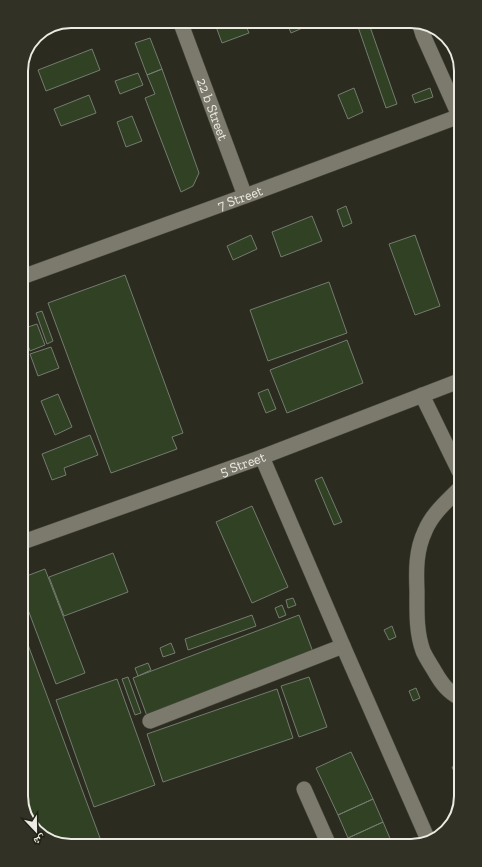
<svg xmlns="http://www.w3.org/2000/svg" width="482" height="867" font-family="'Zilla Slab','Noto Naskh Arabic',serif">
<rect width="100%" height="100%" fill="#2c2b20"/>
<!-- building -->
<path fill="#304223" stroke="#747b70" d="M91,21H114L94,28Z
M214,21H244L249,33L222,43Z
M286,21H313L314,23L291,33Z
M356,21H368L397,104L386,108Z
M150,38L162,69L147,75L135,43Z
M92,49L100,70L46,91L38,70Z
M162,69L199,173L193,186L181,192L145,98L155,94L147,75Z
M138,73L143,85L120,94L115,81Z
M354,88L363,112L348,119L338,95Z
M430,88L433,97L415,103L412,95Z
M21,89L25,100L21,102Z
M89,95L96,113L61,126L54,109Z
M132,116L142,141L126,147L117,122Z
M346,206L352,223L343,227L337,210Z
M312,216L322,241L281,257L272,232Z
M251,235L257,249L233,260L227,246Z
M415,235L440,306L415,315L389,244Z
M125,275L183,433L172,437L177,449L111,473L48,303Z
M329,282L347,333L268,361L250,310Z
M42,311L53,341L47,344L36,313Z
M37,324L45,345L30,351L27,343L22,345V329Z
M347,340L363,383L287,413L270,370Z
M51,347L59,368L38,376L30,354Z
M268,389L276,409L266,413L258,393Z
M58,394L72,427L55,435L41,401Z
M90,435L98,455L64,468L66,475L52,480L42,454Z
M322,477L342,522L334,525L315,480Z
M252,506L288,587L252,603L216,522Z
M113,553L128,592L64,616L49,577Z
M45,569L85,673L56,684L24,599V577Z
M293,598L296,605L288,608L286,600Z
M282,605L286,615L279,618L275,608Z
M252,615L256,626L188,650L185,639Z
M299,615L313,652L147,716L133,678Z
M392,626L396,637L389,640L384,630Z
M24,634L103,846H68L43,838L25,816Z
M171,643L175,653L163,657L160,648Z
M148,663L151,670L138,676L135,668Z
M128,677L141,713L135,715L122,679Z
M309,677L327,727L299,737L281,686Z
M117,679L155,785L94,807L56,700Z
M416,688L420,698L413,701L409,691Z
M277,689L293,738L163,782L147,734Z
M351,752L373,799L338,815L316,768Z
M461,764V787L452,767Z
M373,799L383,822L348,838L338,815Z
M383,822L392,843H350L348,838Z"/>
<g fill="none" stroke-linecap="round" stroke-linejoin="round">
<defs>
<g id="minor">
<path id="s1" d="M180,21L245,196"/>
<path d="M419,22L423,35L457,111"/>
<path id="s2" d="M22,277L245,196L457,117"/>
<path d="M422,395L459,471"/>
<path d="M262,457L343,646L429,842"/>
<path d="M459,489C446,502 432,514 425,531C416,550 416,570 417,591C417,611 416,632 423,651C426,658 431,665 435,672C442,684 448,692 460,698"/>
<path id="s3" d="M23,542L262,457L459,381"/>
<path d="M150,721L343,646"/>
<path d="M304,789L328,843"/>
</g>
</defs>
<!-- minor casing -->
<use href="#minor" stroke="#48473d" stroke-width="16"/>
<!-- minor -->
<use href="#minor" stroke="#7b7a6d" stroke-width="15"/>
</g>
<g text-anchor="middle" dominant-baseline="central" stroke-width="3.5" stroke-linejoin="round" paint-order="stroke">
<!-- street labels -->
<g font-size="14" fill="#ebeae3" stroke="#222116">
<text stroke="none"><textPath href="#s1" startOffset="94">22 b Street</textPath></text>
<text stroke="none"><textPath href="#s2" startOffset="232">7 Street</textPath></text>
<text stroke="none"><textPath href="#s3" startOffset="233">5 Street</textPath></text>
</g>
</g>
<!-- crop -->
<path d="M0 0H482V867H0ZM71 28H411A43 43 0 0 1 454 71V796A43 43 0 0 1 411 839H71A43 43 0 0 1 28 796V71A43 43 0 0 1 71 28Z" fill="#323126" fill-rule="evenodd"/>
<path fill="none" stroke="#ebeae3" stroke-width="2" d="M71 28H411A43 43 0 0 1 454 71V796A43 43 0 0 1 411 839H71A43 43 0 0 1 28 796V71A43 43 0 0 1 71 28Z"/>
<!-- north arrow -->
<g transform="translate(36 831) rotate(158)" stroke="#222116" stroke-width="3" paint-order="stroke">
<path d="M0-3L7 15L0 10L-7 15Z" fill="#ebeae3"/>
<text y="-6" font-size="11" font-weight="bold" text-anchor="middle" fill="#ebeae3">ش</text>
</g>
</svg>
